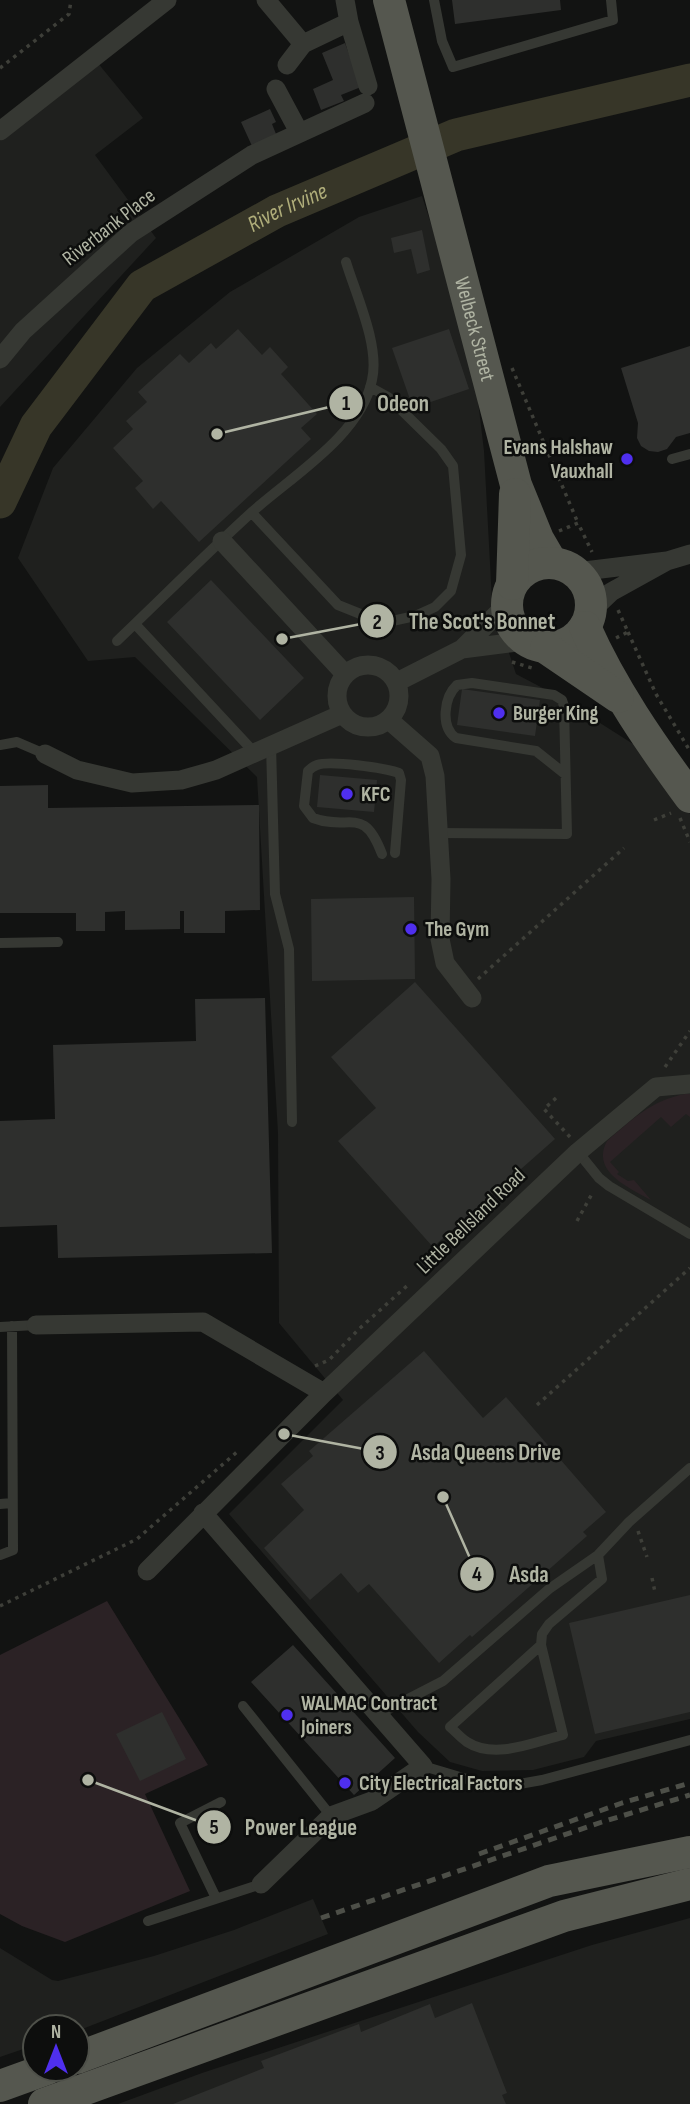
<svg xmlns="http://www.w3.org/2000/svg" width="690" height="2104" font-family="'Sofia Sans Condensed',sans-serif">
<rect width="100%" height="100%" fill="#121312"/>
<!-- built -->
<path fill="#1f201e" d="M97,62L143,118L95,155L156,238L0,407V141Z
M422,196L472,350L484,451L492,601L516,674L556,695L652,756L690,814V1719L596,1741L584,1757L533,1770L482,1771L450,1762L418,1732L229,1514L343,1400L279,1323L278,1133L257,777L135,657L88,661L18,558L53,468L137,368L230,292L359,217Z
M313,1899L328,1934L77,2031V2027H35V2045L0,2057V1948L52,1980L58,1981L154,1956L234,1930Z
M690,1918V2104H118L202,2073L592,1945Z"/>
<!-- green -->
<path fill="#2b2225" d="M685,1094H690V1117L686,1114L671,1127L661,1117L610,1162L619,1172L617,1174L628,1181L634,1180L651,1200C630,1188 590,1172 607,1141C631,1120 652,1100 685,1094Z
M107,1601L208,1765L145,1794L190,1891L65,1942L22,1926L0,1914V1655Z"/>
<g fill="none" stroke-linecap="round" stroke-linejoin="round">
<!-- river -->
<path stroke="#373628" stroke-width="33" id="s1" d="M0,502L36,426L142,286L277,211L456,135L690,80"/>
</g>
<!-- building -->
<path fill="#2e2f2d" d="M452,0H560L561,10L455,24Z
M345,43L361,87L341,95L344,101L321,110L313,89L333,80L322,53Z
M270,109L276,122L272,124L276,134L252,146L241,122Z
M422,230L430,270L417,274L411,249L394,253L391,238Z
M238,329L262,355L270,347L288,367L281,374L317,414L301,428L311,439L199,542L161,501L153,509L135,488L143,481L113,448L133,429L126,421L147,402L138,392L180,354L189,363L211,343L216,349Z
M449,329L469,389L413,408L392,348Z
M690,346V433L676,437L667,449L658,452L649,451L641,446L637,438L638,423L621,368Z
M211,580L304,678L260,720L167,622Z
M462,689L540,700L535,736L457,725Z
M320,775L377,780L374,812L317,807Z
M48,785V808L259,805L260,910L225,911V933H184V911H180V929L125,930V911L105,912V931H76V913H0V786Z
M414,897L415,979L312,981L311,899Z
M415,982L555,1139L433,1247L338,1141L376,1108L331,1057Z
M265,998L272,1253L58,1258L57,1225L0,1227V1121L55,1119L53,1045L196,1041L195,999Z
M424,1351L483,1418L506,1397L606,1512L583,1532L587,1536L472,1637L470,1635L439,1663L369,1584L358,1593L341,1573L310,1600L264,1548L304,1510L281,1484L313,1456L309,1451Z
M690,1595V1712L595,1734L569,1623Z
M293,1645L395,1758L354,1795L251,1682Z
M162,1712L186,1759L140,1781L116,1734Z
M472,2003L507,2093L502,2095L506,2104H173L264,2068L261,2061L359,2024L361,2032L430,2004L435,2018Z"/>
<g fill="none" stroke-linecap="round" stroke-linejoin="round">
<!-- path -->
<path stroke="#3e3f39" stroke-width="3.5" stroke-dasharray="3.5 5" stroke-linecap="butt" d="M0,68L69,14L71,0
M512,368L578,523
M559,531L578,523L592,552
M628,632L656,694L690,751
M616,638L628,632L618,610
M512,662L532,668
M680,818L690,842
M654,820L671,813
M478,979L624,848
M665,1067L690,1031
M556,1098L544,1109L570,1137
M577,1221L593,1192
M315,1366L329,1360L359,1329L409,1284
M537,1405L690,1268
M638,1531L647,1557
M652,1578L655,1592
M0,1606L137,1539L237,1452"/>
<!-- service -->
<path stroke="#363833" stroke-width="10" d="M434,0L442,41L453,67L613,20L611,0
M672,459L690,454
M252,513L338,605L383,623L415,616L435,607L451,591L461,555L453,466L441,449L388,397L370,387
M135,624L254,752
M117,641C162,598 206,554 252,512C292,476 361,435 372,380C380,346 356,295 346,262
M0,745L17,742L45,754
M271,745L275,894L289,949L292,1122
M438,833L567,834L564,706L562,700L554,695L472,683L457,685C444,697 440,727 456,738L536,751L565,774
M382,854C363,804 350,832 313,818L304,806L308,771C310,769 314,766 317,765C330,760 385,768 399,773L401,780L395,853
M0,943L58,942
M578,1152L599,1178L609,1186L690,1234
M0,1327L36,1325
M0,1504L12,1503
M0,1555L13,1550L12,1326
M541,1645L450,1727C456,1732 461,1738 467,1742C495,1760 534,1742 563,1735L541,1645L542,1634L549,1624L602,1579L598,1555
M243,1706L331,1816
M379,1714L443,1681L549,1589L598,1555L629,1522L690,1468
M423,1766L480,1783L508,1786L542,1780L690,1740
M216,1898L180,1823L221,1802
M148,1921L261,1884"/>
<!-- minor -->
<path stroke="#363833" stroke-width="19" d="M266,0L303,44L349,22
M345,0L349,22L368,86
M287,65L303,44
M276,89L299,132
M0,131L167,0
M0,359L23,331L131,233L252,155L365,103
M222,541L345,674
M667,561L690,554
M576,572L667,561L611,592L591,611
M462,649L525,641
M337 696a31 31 0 1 1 62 0a31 31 0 1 1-62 0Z
M397,682L462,649L506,605
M389,720L430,756L435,776L441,879L440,939L445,963L472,998
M45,754L77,770L132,783L181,780L216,770L342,714
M36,1325L203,1322L324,1393
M203,1513L423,1766L372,1801L331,1816L261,1884
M147,1571L324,1393L578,1152L656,1087L690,1084"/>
<!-- primary -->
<g stroke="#55574f" stroke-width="32">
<path id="s2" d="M389,0L516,485L538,539L552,563"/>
<circle cx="549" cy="605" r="42"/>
<path d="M512,584L515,494"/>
<path d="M585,627C612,688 651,744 690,797"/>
<path d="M546,648L618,697"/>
<path d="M77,2058L549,1881L690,1852"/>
<path d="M0,2086L47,2069"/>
<path d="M44,2104L564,1916L690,1884"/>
</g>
<!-- rail -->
<path stroke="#4d4f48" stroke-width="5" stroke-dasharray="9 7" stroke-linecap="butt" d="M479,1854L622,1803L690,1783
M321,1918L602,1822L690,1795"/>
</g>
<!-- markers -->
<g fill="#4f2fee" stroke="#0d0e0d" stroke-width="2.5">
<circle cx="627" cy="459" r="7"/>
<circle cx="499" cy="713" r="7"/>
<circle cx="347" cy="794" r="7"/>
<circle cx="411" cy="929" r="7"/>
<circle cx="287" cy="1715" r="7"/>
<circle cx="345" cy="1783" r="7"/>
</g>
<g text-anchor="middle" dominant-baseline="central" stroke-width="5" stroke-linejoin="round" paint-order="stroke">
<!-- street labels -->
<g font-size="21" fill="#b0b4a3" stroke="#0d0e0d">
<text transform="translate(109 227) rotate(-38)">Riverbank Place</text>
<text stroke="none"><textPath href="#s2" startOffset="340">Welbeck Street</textPath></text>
<text transform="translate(471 1221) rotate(-44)">Little Bellsland Road</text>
</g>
<!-- poi labels -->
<g font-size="21" font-weight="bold" fill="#b0b4a3" stroke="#0d0e0d" text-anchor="start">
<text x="613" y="447" text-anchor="end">Evans Halshaw<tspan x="613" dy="24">Vauxhall</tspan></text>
<text x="513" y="713">Burger King</text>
<text x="361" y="794">KFC</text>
<text x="425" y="929">The Gym</text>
<text x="301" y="1703">WALMAC Contract<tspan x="301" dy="24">Joiners</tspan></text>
<text x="359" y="1783">City Electrical Factors</text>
</g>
<!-- water labels -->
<g font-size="23" font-style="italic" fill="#afad7a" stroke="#0d0e0d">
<text stroke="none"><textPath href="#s1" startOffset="425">River Irvine</textPath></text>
</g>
</g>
<!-- callouts -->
<path fill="none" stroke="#b0b4a3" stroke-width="2.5" d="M217 434L346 403M282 639L377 621M284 1434L380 1452M443 1497L477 1574M88 1780L214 1827"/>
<g fill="#b0b4a3" stroke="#0d0e0d" stroke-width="2.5">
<circle cx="217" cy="434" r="7"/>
<circle cx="282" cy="639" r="7"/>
<circle cx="284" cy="1434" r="7"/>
<circle cx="443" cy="1497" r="7"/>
<circle cx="88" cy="1780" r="7"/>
<circle cx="346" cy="403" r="18"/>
<circle cx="377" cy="621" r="18"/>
<circle cx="380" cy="1452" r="18"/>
<circle cx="477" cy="1574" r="18"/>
<circle cx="214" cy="1827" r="18"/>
</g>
<g font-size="21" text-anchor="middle" font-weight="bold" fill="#111">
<text x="346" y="410">1</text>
<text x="377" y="629">2</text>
<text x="380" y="1460">3</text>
<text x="477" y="1581">4</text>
<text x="214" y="1834">5</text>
</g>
<g font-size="23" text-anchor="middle" font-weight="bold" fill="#b0b4a3" stroke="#0d0e0d" stroke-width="5" stroke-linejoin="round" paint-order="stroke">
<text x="403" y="411">Odeon</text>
<text x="482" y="629">The Scot's Bonnet</text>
<text x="486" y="1460">Asda Queens Drive</text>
<text x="529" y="1582">Asda</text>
<text x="301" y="1835">Power League</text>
</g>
<!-- north arrow -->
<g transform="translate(56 2048)"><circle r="33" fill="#0d0e0d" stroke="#4e5049" stroke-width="2"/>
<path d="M0-5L12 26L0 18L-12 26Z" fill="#4f2fee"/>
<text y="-10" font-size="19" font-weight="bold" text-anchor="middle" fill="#b0b4a3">N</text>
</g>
</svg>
